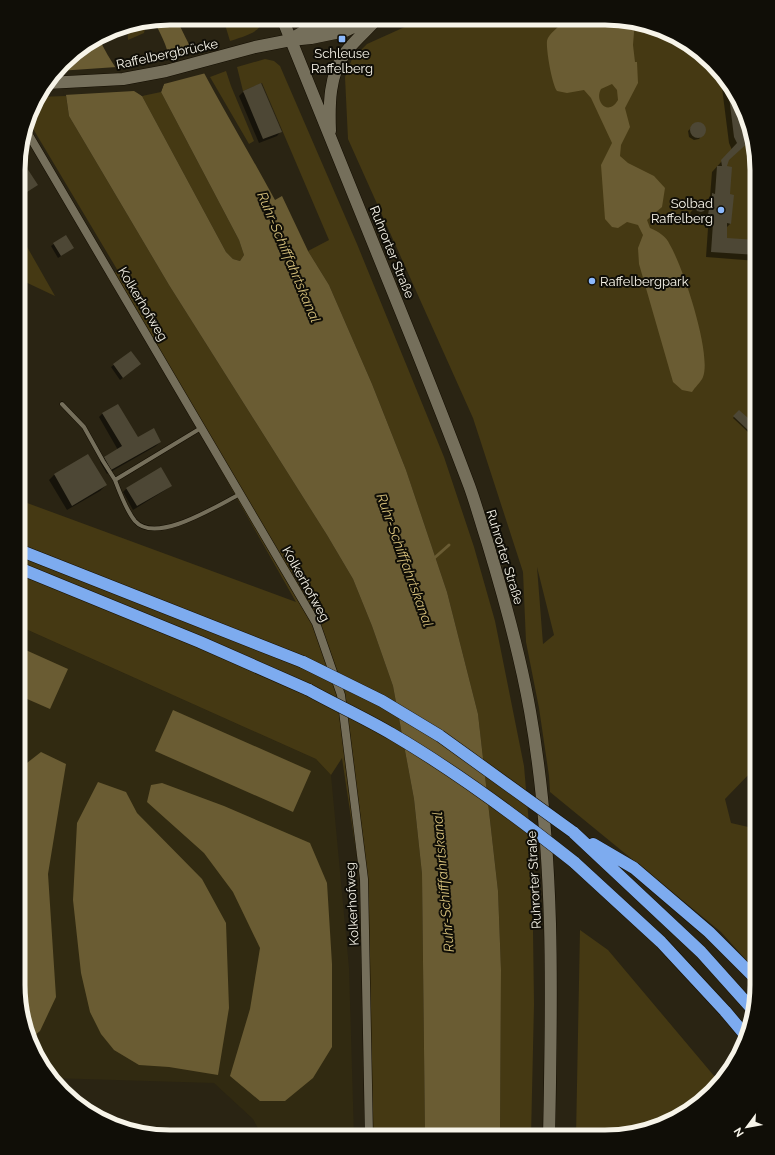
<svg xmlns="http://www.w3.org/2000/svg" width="775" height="1155" font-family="Raleway,sans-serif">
<rect width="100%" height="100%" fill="#2a2413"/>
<!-- built -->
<path fill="#312a11" d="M19,626L316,759L331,775L349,968L354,1136H262L253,1119L214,1083L50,1078L30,1043L18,985Z"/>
<!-- green -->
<path fill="#453913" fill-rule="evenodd" d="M223,18H262C264,33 240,37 230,41Z
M431,19H625L663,29L697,49L725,77L745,112L757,170V770L754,769L725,799L731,823L757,829V972L721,932L550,792L549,776L539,708L526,642L523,572L473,418L348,139L345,77L352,59L367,44L407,26ZM537,567L554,635L543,644Z
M145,22L146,24L144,33L128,40L127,25Z
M265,59L274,61L280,66L357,244L444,457L474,547L495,621L524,766L532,859L534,1004L531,1137H500L501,970L498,891L478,714L447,592L406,470L372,384L329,285L308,251L329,240L262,83L243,91L237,67Z
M226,71L231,86L254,141L249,144L210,77Z
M161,92L239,240L244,255L240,261L233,259L226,252L142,96Z
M66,96L69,116L169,285L327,535L353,579L372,626L393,686L414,799L422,874L425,1136H366L360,878L342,758L331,775L316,759L19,626V500L296,602L140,328L107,277L118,271L29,122L37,97Z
M19,242L26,245L55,296L19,279Z
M580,930L608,950L720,1083L698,1105L663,1125L605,1137H576Z"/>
<!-- water -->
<path fill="#6a5c33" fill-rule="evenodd" d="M170,18H176C206,81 242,139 275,200L282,196L308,251L329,285L372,384L406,470L447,592L478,714L498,891L501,970L500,1137L425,1136L422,874L414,799L393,686L372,626L353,579L327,535L169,285L69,116L66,95L59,69L70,56L99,39C110,60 122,81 142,96L226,252L233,259L240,261L244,255L239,240L161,92C165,82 169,69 169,59C168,47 159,31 154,21Z
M623,20L632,23L634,32L633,45L635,62H637L638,83L625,108L630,127L621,145L620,156L628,163L654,176L665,188L662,207L647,220L650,228C659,232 666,236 670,245C683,267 712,354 703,377C701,382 695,387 692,392L682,390L673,382L639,264L638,248L643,235L638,225L627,222L618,228L612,227L605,219L601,165L612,143L591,98L584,90L567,93L557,91C552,84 546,50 547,41C548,35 555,30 559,26ZM612,84L617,90L618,100C608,117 594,101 601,89Z
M19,647L68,669L50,709L18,695Z
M173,710L311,771L293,812L155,751Z
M41,752L66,764L48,874L56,997L40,1031L29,1040L18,985V770Z
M98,782L126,792L137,813L202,879L226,923L229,1008L218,1075L169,1067L139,1065L114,1050L101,1034L90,1012L81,973L73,900L77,823Z
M162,783L224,806L310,843L327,883L332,964V1047L313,1078L285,1101H260L230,1076L250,1009L260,948L233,892L204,853L147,802L151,785Z"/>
<!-- pier -->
<path fill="#2a2413" d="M194,51L206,73L164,84L161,92H159L162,84L167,58Z
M117,67L135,89L144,96H142L134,91L64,95L58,71Z"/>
<!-- shadow -->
<path fill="#0007" d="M720,72L725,77L745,112L751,140H749L728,160L726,167L731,223L726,228V239L757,241V261L706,257L708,228H705L706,220H703L704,214H700L695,217L692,216L690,213L698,204L705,206L707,204V200L710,197L712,172L732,150L729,143Z
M243,92L281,131L277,136L259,143L239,96Z
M700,123L704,127V133L699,139L694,140L689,137L688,131L695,124Z
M19,166L37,185L21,196L19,192Z
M65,236L73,248L58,258L51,246Z
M131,352L137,367L120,380L111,367Z
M739,411L755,425L748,432L733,418Z
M103,413L137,439L160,442L156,446L107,474L100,462L104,458L118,450L99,417Z
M54,475L106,485L100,491L67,510L49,480Z
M171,485L167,489L133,510L123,492L127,488Z
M757,807V814L756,815L754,814Z"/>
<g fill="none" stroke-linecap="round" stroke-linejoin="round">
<!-- stream -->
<path stroke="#6a5c33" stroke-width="3" d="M432,560L449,545"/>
</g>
<!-- building -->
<path fill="#4d4735" d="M727,80L745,112L751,140L729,160L727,166L732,167L730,194L734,195L731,224L727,223V238L757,240V255L711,252L713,223L710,222L711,215H708L709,209H705L704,211L701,212L697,211L695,207L697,203L701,202L705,203L706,206H709V200H712V193L715,194L717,166H722L721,160L737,143L734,137Z
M261,83L282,132L263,139L243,91Z
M690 130a8 8 0 1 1 16 0a8 8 0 1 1-16 0Z
M23,162L38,185L24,194L19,186V164Z
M66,235L74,248L61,256L53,243Z
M131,351L141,364L123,378L113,364Z
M118,404L138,437L154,428L161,442L111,470L104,457L122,446L102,413Z
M739,410L756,425L750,432L733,416Z
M88,454L107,485L72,506L54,474Z
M161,467L172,486L137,506L126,488Z"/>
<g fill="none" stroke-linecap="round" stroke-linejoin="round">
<defs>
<path id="lane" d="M62,404L84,427L103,461L115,480L201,428
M115,480C120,493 126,510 135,521C156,545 218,505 240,494"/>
<path id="street" d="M26,130L316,623L341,695L364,879L369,1136"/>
<path id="secondary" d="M282,18C326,129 372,239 416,349C434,394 452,440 469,485C476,504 481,523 487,541C504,597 520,654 530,711C555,852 552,995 549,1137
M293,38L308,29L341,19
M47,83L123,79L166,71L255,47L291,40L311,38L345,31L370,19
M330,131C329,105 329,75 345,53C354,41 367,30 377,19"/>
<path id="highway" d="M19,550L303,662
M19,568L200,642L309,690
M573,832L701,952L753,1010
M593,844L634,868L709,932L757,980
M574,862L661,942L725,1011L747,1037"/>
</defs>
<!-- lane casing -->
<use href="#lane" stroke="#130d01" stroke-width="5"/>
<!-- street casing -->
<use href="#street" stroke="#130d01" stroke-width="9"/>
<!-- secondary casing -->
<use href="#secondary" stroke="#130d01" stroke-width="13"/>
<!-- highway casing -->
<use href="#highway" stroke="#130d01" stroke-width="13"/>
<!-- lane -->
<use href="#lane" stroke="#756f5b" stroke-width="4"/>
<!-- street -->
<use href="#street" stroke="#756f5b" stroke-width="8"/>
<!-- secondary -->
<use href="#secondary" stroke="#756f5b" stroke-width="12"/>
<!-- highway -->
<use href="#highway" stroke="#7dabef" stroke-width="12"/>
<defs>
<path id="highway-bridge" d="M303,662L382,701L440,736L573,832
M309,690C336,705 365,718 392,734C457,772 516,816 574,862"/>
</defs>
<!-- highway-bridge casing -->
<use href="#highway-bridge" stroke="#130d01" stroke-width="13" stroke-linecap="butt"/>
<!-- highway-bridge -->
<use href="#highway-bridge" stroke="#7dabef" stroke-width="12"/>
</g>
<!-- markers -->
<g fill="#8cb9fc" stroke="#100e07" stroke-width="1.5">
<rect x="338" y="35" width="8" height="8" rx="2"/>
<circle cx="721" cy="210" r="4"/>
<circle cx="592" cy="281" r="4"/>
</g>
<g text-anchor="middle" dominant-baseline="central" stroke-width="4" stroke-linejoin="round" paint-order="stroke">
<!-- poi labels -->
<g font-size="13" fill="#f7f4e9" stroke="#100e07">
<text x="342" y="53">Schleuse<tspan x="342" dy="15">Raffelberg</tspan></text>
<text x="713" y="203" text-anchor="end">Solbad<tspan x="713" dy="15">Raffelberg</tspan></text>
<text x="600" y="281" text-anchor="start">Raffelbergpark</text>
</g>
<!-- street labels -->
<g font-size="13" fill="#f7f4e9" stroke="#100e07">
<text transform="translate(167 54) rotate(-12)">Raffelbergbrücke</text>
<text transform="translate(392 252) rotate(68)">Ruhrorter Straße</text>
<text transform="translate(143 304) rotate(59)">Kolkerhofweg</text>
<text transform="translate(505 557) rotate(73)">Ruhrorter Straße</text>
<text transform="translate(306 584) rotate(61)">Kolkerhofweg</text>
<text transform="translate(534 880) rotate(-93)">Ruhrorter Straße</text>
<text transform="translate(352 904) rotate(-93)">Kolkerhofweg</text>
</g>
<!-- water labels -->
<g font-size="14" font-style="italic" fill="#d5bf7a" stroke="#100e07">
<text transform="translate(289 257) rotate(67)">Ruhr-Schifffahrtskanal</text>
<text transform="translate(405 560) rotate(70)">Ruhr-Schifffahrtskanal</text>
<text transform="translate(443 882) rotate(-95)">Ruhr-Schifffahrtskanal</text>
</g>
</g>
<!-- crop -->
<path d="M0 0H775V1155H0ZM170 25H605A145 145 0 0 1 750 170V985A145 145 0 0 1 605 1130H170A145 145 0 0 1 25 985V170A145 145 0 0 1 170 25Z" fill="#100e07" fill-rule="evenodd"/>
<path fill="none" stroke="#f7f4e9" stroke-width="5" d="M170 25H605A145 145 0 0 1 750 170V985A145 145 0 0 1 605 1130H170A145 145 0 0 1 25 985V170A145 145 0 0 1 170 25Z"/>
<!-- north arrow -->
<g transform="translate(747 1127) rotate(238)" stroke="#100e07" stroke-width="3" paint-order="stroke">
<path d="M0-3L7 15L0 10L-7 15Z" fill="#f7f4e9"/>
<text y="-6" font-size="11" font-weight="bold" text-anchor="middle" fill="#f7f4e9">N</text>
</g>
</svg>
